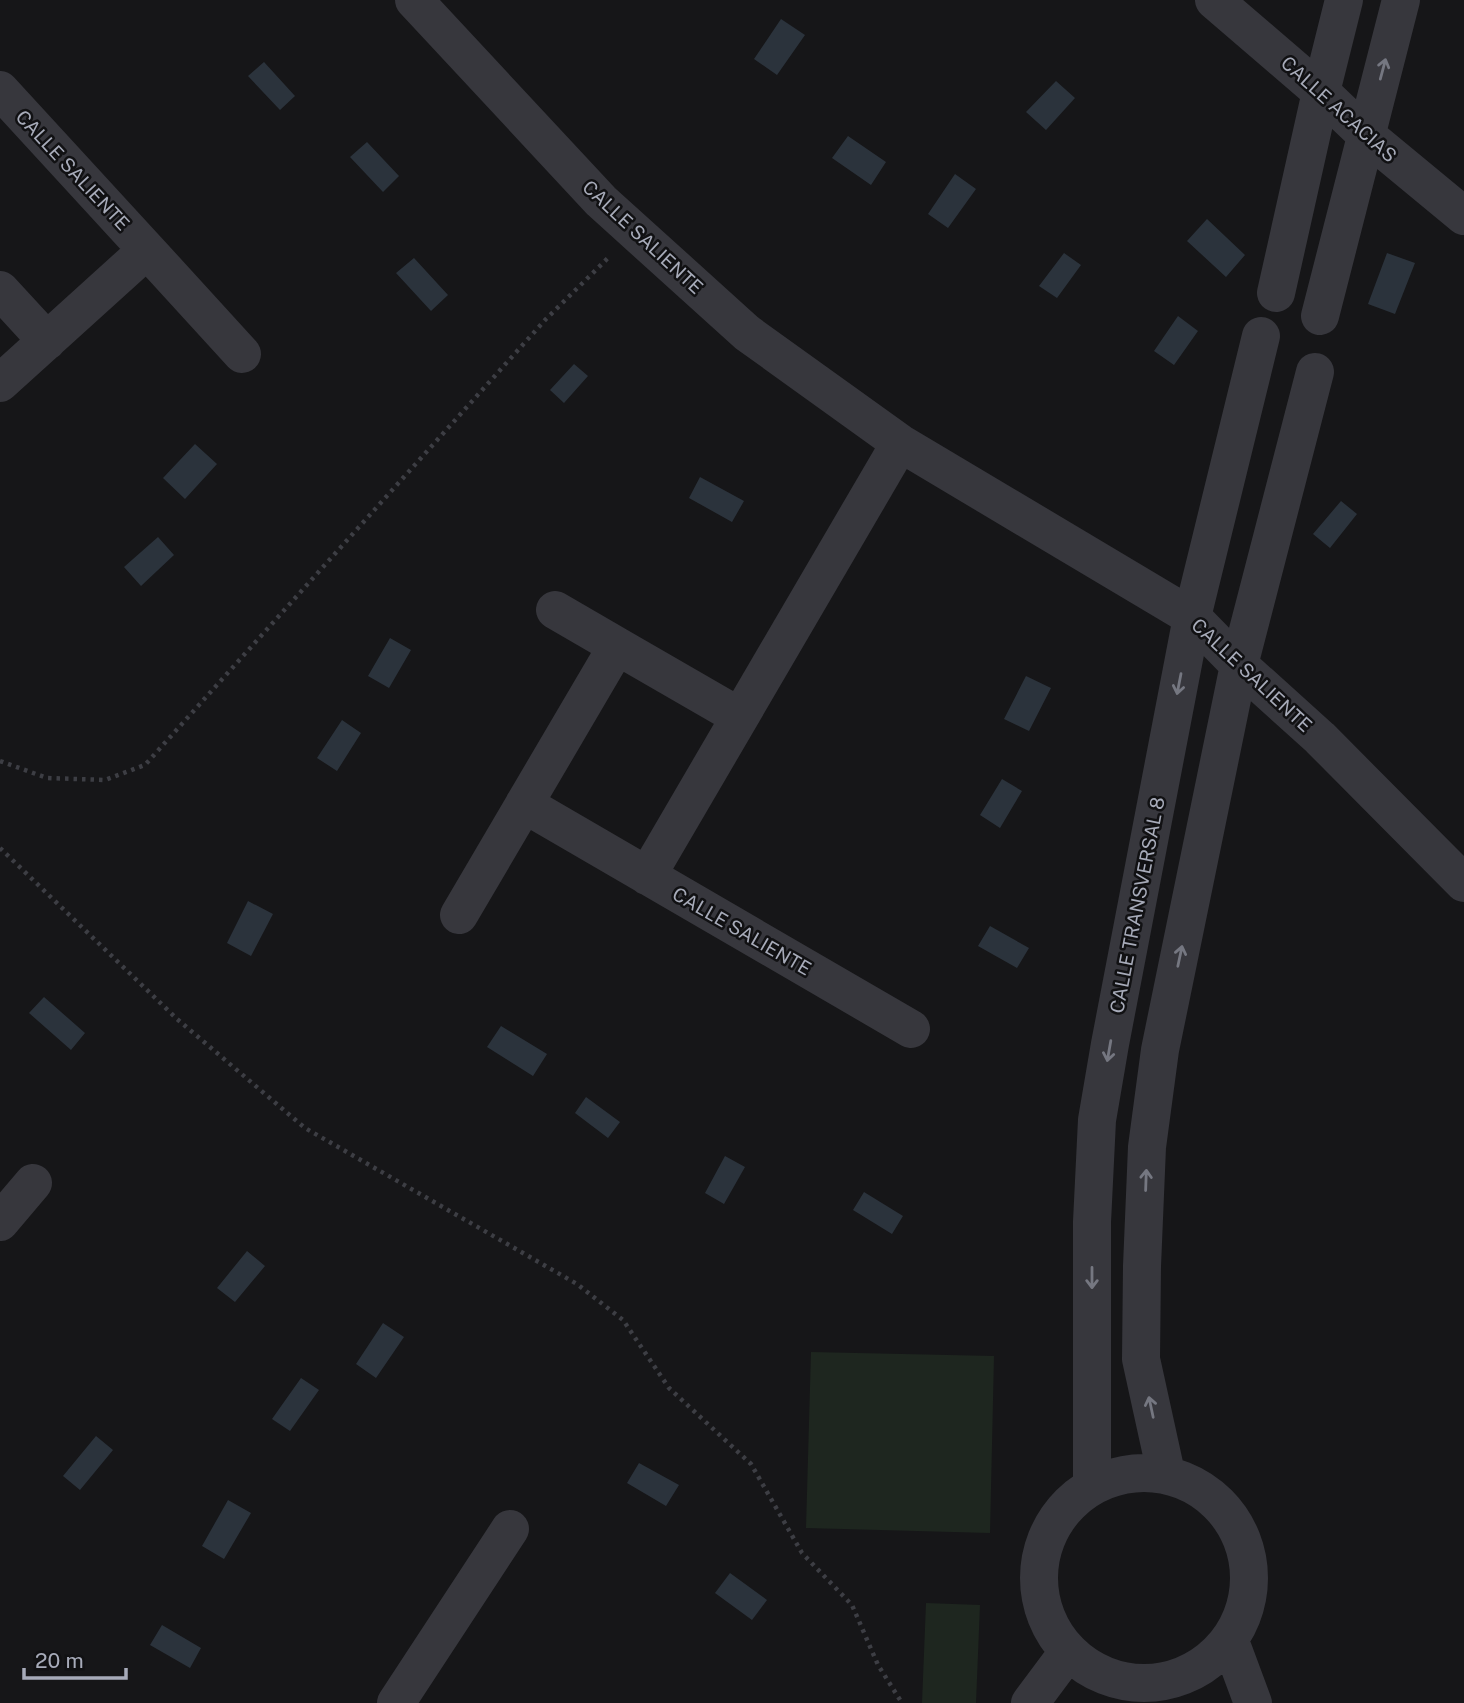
<svg xmlns="http://www.w3.org/2000/svg" width="1464" height="1703" font-family="'Public Sans',sans-serif">
<rect width="100%" height="100%" fill="#161618"/>
<!-- green -->
<path fill="#1e261f" d="M811,1352L994,1356L990,1533L806,1528Z
M926,1603L980,1605L976,1703H922Z"/>
<!-- water -->
<path fill="#2b333c" d="M781,19L805,35L777,75L754,59Z
M264,62L295,96L280,110L248,76Z
M1056,81L1075,98L1046,130L1026,112Z
M848,136L886,162L871,185L832,158Z
M367,142L399,176L383,192L350,157Z
M955,174L976,189L948,228L928,214Z
M1207,219L1245,255L1226,277L1187,241Z
M1064,253L1081,265L1057,298L1039,286Z
M1387,253L1415,263L1395,314L1368,304Z
M414,258L448,295L431,311L396,273Z
M1178,316L1198,331L1174,365L1154,351Z
M574,364L588,376L564,403L550,390Z
M195,444L217,464L185,499L163,478Z
M700,477L744,501L732,522L689,498Z
M1341,501L1357,514L1330,548L1313,534Z
M158,537L174,555L141,586L124,567Z
M390,638L411,650L389,688L368,676Z
M1026,676L1051,688L1029,731L1004,719Z
M342,720L361,733L337,771L317,758Z
M1002,779L1022,791L1000,828L980,815Z
M248,901L273,914L251,956L227,943Z
M990,926L1029,948L1017,968L978,946Z
M44,997L85,1033L71,1050L29,1013Z
M501,1026L547,1054L533,1076L487,1047Z
M586,1097L620,1122L608,1138L575,1113Z
M725,1156L745,1167L724,1204L705,1193Z
M864,1192L903,1216L892,1234L853,1210Z
M247,1251L265,1266L235,1302L217,1288Z
M383,1323L404,1337L376,1378L356,1364Z
M301,1378L319,1390L290,1431L272,1419Z
M96,1436L113,1450L80,1490L63,1476Z
M639,1463L679,1485L666,1506L627,1483Z
M228,1500L251,1513L224,1559L202,1546Z
M730,1573L767,1600L752,1620L715,1593Z
M162,1625L201,1648L190,1668L150,1645Z"/>
<g fill="none" stroke-linecap="round" stroke-linejoin="round">
<!-- path -->
<path stroke="#3d3e44" stroke-width="4.5" stroke-dasharray="3.5 5" stroke-linecap="butt" d="M0,761L47,778L105,780L145,765L546,319L609,257
M0,848L177,1019L305,1128L577,1284L623,1320L669,1388L751,1464L802,1553L852,1605L878,1665L902,1703"/>
<!-- minor -->
<path stroke="#37373d" stroke-width="38" d="M414,0L601,201L747,333L900,443L1192,617L1239,665L1320,738L1464,883
M1214,0L1321,92L1366,135L1464,216
M0,90L147,250L0,383
M147,250L242,354
M0,290L47,341
M1276,293L1321,92L1344,0
M1320,316L1401,0
M555,610L617,646
M524,804L911,1029
M647,876L900,443
M459,915L617,646L740,717
M0,1222L33,1183
M1039 1578a105 105 0 1 1 210 0a105 105 0 1 1-210 0Z
M1166,1473L1141,1359L1142,1266L1147,1147L1160,1050L1239,665L1315,372
M1092,1484V1222L1097,1120L1110,1044L1192,617L1261,336
M1230,1641L1253,1703
M396,1703L510,1529
M1030,1703L1068,1652"/>
</g>
<!-- one-way arrows -->
<defs><path id="oneway-shaft" d="M-6 0H5M1.5-3L5.5 0L1.5 3" fill="none" stroke-width="1.6" stroke-linecap="round" stroke-linejoin="round" transform="scale(1.75)"/></defs>
<g stroke="#757781">
<use href="#oneway-shaft" transform="translate(1383 69) rotate(-75)"/>
<use href="#oneway-shaft" transform="translate(1179 684) rotate(101)"/>
<use href="#oneway-shaft" transform="translate(1180 956) rotate(-78)"/>
<use href="#oneway-shaft" transform="translate(1109 1051) rotate(100)"/>
<use href="#oneway-shaft" transform="translate(1146 1180) rotate(-88)"/>
<use href="#oneway-shaft" transform="translate(1092 1278) rotate(90)"/>
<use href="#oneway-shaft" transform="translate(1151 1407) rotate(-102)"/>
</g>
<g text-anchor="middle" dominant-baseline="central" stroke-width="5" stroke-linejoin="round" paint-order="stroke">
<!-- street labels -->
<g font-size="19" fill="#a7abb9" stroke="#111113">
<text transform="translate(1339 109) rotate(42)">CALLE ACACIAS</text>
<text transform="translate(73 170) rotate(47)">CALLE SALIENTE</text>
<text transform="translate(643 237) rotate(43)">CALLE SALIENTE</text>
<text transform="translate(1252 675) rotate(43)">CALLE SALIENTE</text>
<text transform="translate(1137 905) rotate(-79)">CALLE TRANSVERSAL 8</text>
<text transform="translate(742 931) rotate(30)">CALLE SALIENTE</text>
</g>
</g>
<!-- scale -->
<path d="M24 1668v10h102v-10" fill="none" stroke="#a7abb9" stroke-width="3.5"/>
<text x="35" y="1668" font-size="21" fill="#a7abb9" stroke="#111113" stroke-width="5" paint-order="stroke">20 m</text>
</svg>
